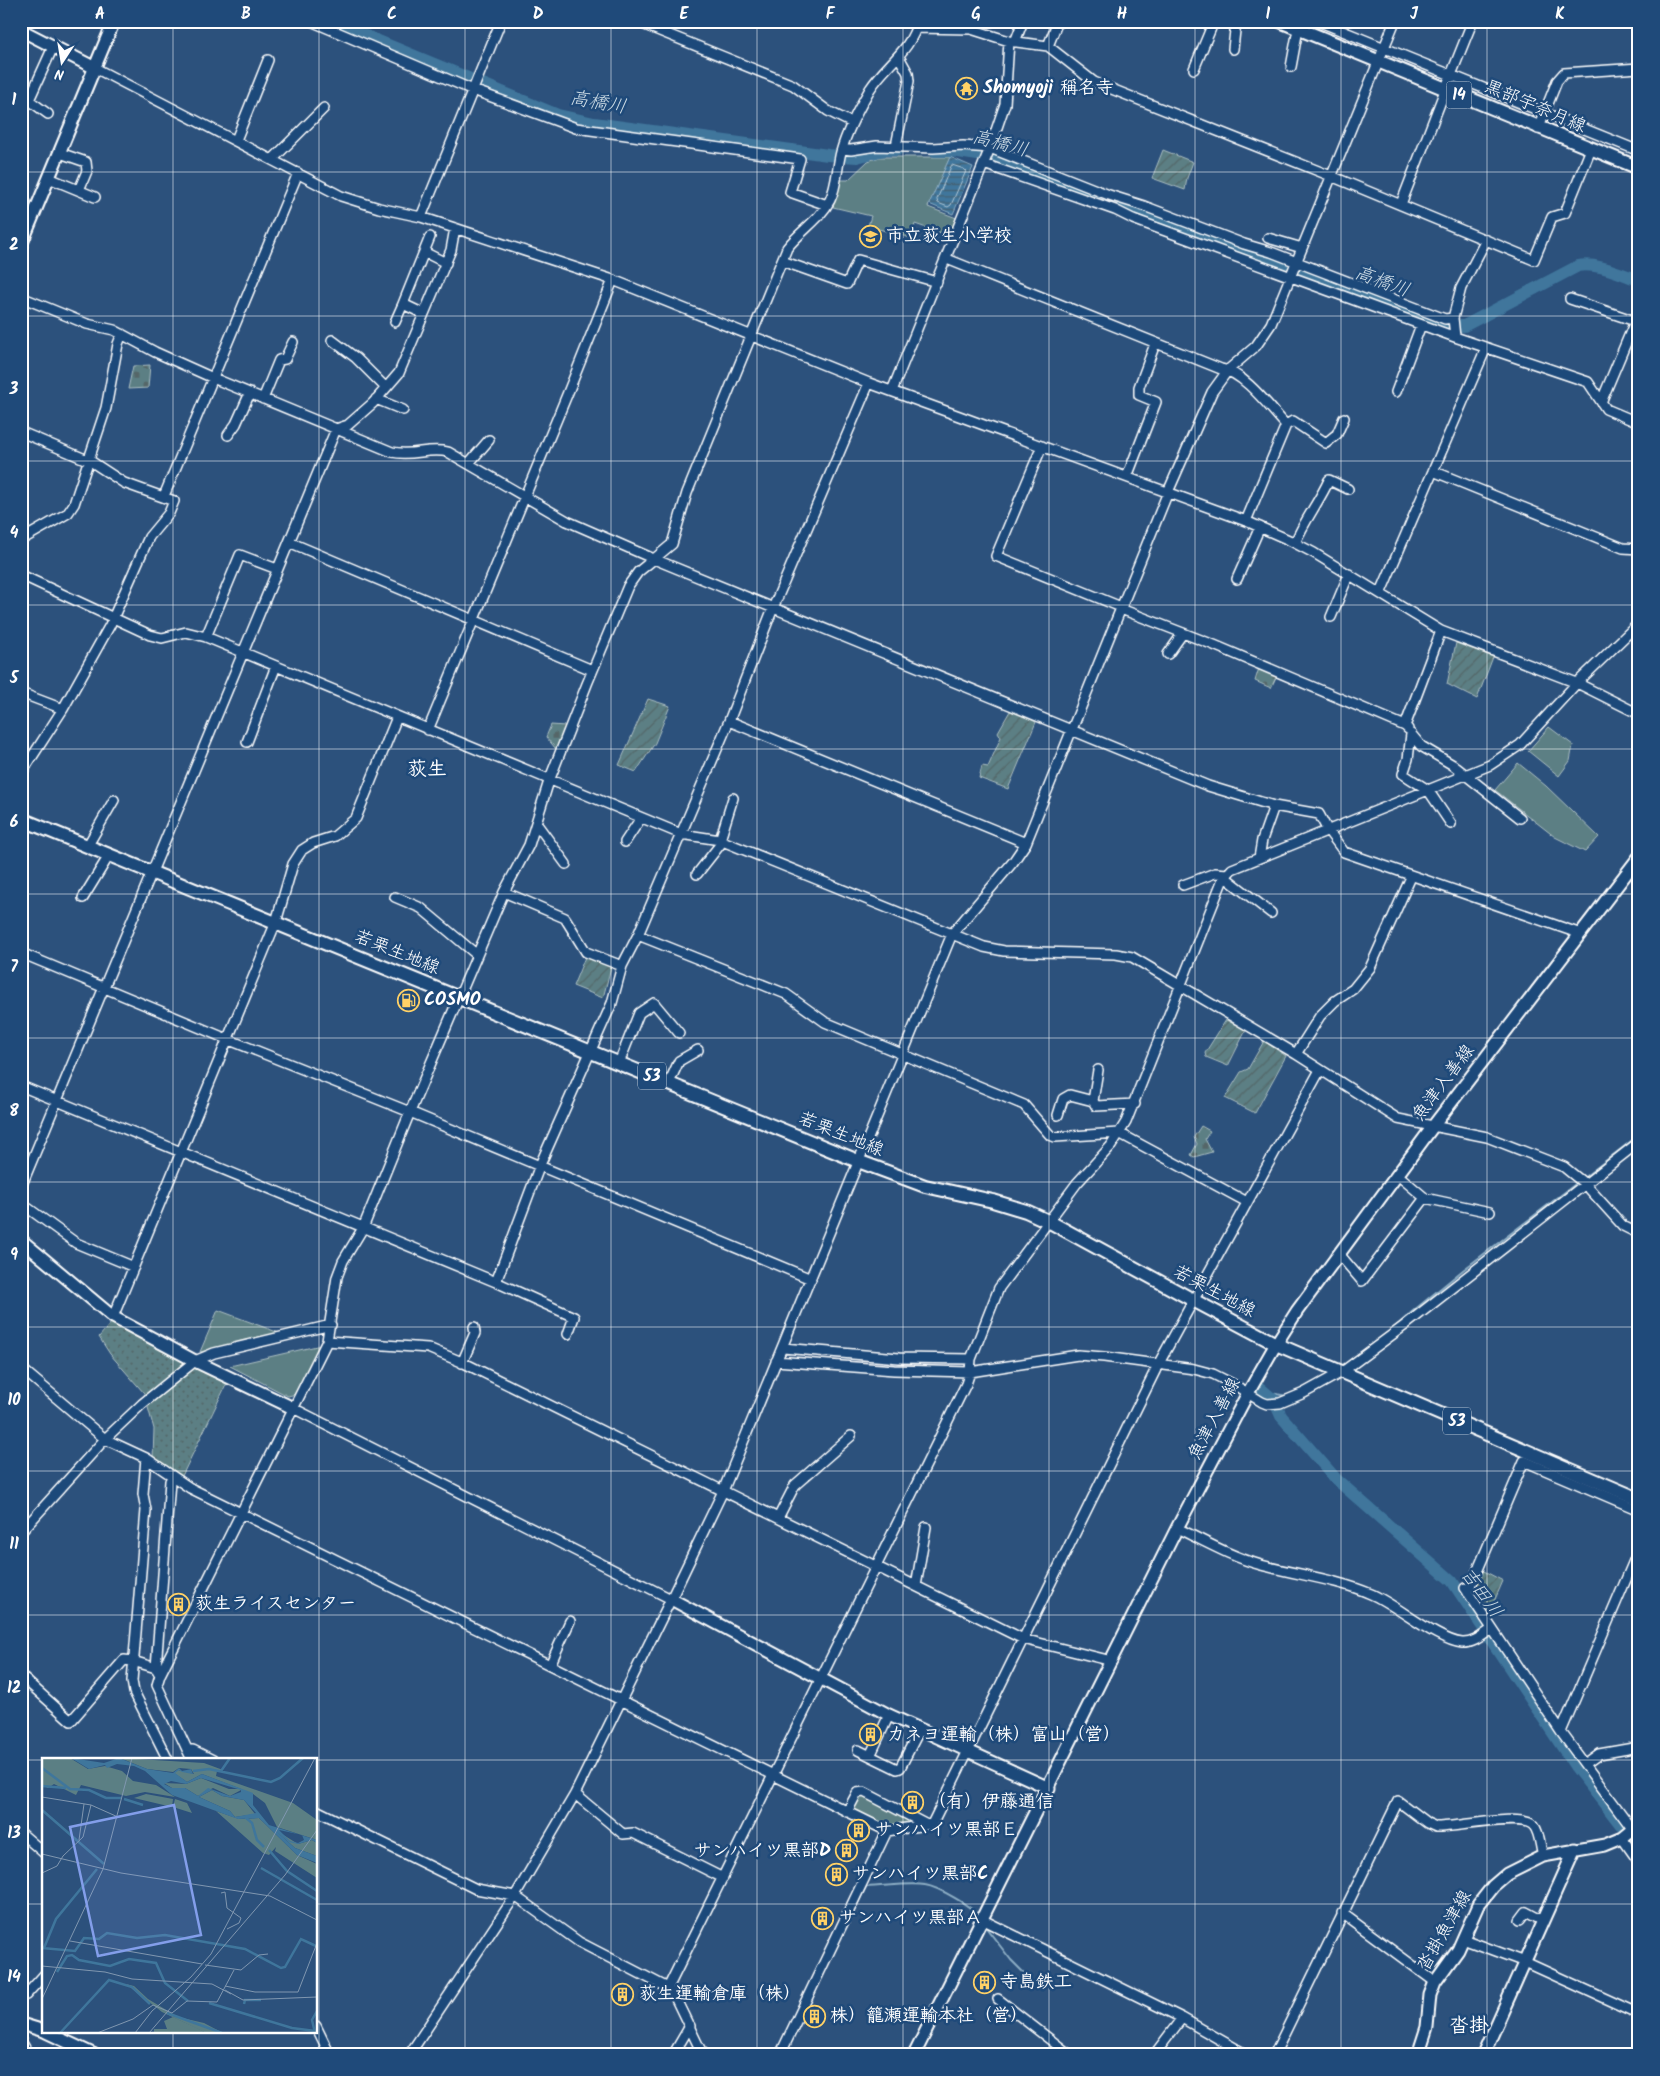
<svg xmlns="http://www.w3.org/2000/svg" width="1660" height="2076" font-family="Kalam,'Klee One',sans-serif">
<defs>
<pattern id="cemetery-stones" width="16" height="16" patternUnits="userSpaceOnUse" patternTransform="scale(1.25)"><rect width="16" height="16" fill="#5b7f84"/><path d="M2 7V4a2 2 0 0 1 4 0v3zM10 15v-3a2 2 0 0 1 4 0v3z" fill="#546668"/></pattern>
<pattern id="park-dots" width="8" height="8" patternUnits="userSpaceOnUse" patternTransform="scale(1.25)"><rect width="8" height="8" fill="#5b7f84"/><path d="M2 2h.1M6 6h.1" fill="none" stroke="#546668" stroke-width="1.8" stroke-linecap="round"/></pattern>
<pattern id="garden-furrows" width="10" height="10" patternUnits="userSpaceOnUse" patternTransform="scale(1.25)"><rect width="10" height="10" fill="#5b7f84"/><path d="M-1 1l2-2M0 10L10 0M9 11l2-2" fill="none" stroke="#546668"/></pattern>
<pattern id="water-rules" width="6" height="5" patternUnits="userSpaceOnUse" patternTransform="scale(1.25)"><rect width="6" height="5" fill="#3f769c"/><path d="M0 2.5h6" fill="none" stroke="#465f70"/></pattern>
</defs>
<rect width="100%" height="100%" fill="#2c517c"/>
<filter id="ink" filterUnits="userSpaceOnUse"><feTurbulence type="fractalNoise" baseFrequency=".02" numOctaves="2"/><feDisplacementMap in="SourceGraphic" scale="10" xChannelSelector="R" yChannelSelector="G"/><feConvolveMatrix kernelMatrix="1 2 1 2 8 2 1 2 1" color-interpolation-filters="sRGB"/></filter>
<g filter="url(#ink)">
<!-- grass -->
<path fill="#5b7f84" stroke="#adbfc2" d="M880,157H950L928,207L959,219L950,236L915,224L911,238L868,226L871,216L833,207L841,180H848L868,161Z
M1549,727L1573,745L1570,761L1559,776L1528,751Z
M1518,763L1546,786L1599,837L1585,852L1555,837L1495,790Z
M218,1310L282,1334L200,1352Z
M321,1345L296,1394L288,1396L230,1366Z
M865,1796L914,1822V1824L889,1829L853,1810L859,1798Z"/>
<!-- cemetery -->
<path fill="url(#cemetery-stones)" stroke="#adbfc2" d="M150,365L148,388L128,389L133,366Z
M1259,668L1277,675L1271,688L1255,681Z
M551,725L565,726L556,749L546,737Z
M1201,1126L1210,1131L1205,1139L1212,1152L1194,1157L1191,1155L1197,1144L1194,1137Z"/>
<!-- park -->
<path fill="url(#park-dots)" stroke="#adbfc2" d="M111,1323L227,1383L181,1478L153,1458L154,1429L144,1393L110,1354L99,1337Z"/>
<!-- garden -->
<path fill="url(#garden-furrows)" stroke="#adbfc2" d="M1163,150L1193,162L1187,178L1185,190L1152,178Z
M1456,643L1493,657L1477,699L1447,684Z
M648,699L670,706L655,743L636,772L619,765Z
M1010,711L1036,722L1008,789L979,778L982,766L988,767L1001,737L998,732Z
M585,957L611,967L603,998L573,986Z
M1226,1020L1246,1030L1228,1066L1206,1057L1205,1053Z
M1264,1041L1286,1056L1255,1113L1225,1098L1241,1072L1248,1069Z
M1482,1570L1503,1581L1489,1613L1474,1590Z"/>
<!-- water -->
<path fill="url(#water-rules)" stroke="#8cadc4" d="M950,157L973,167L953,214L929,204Z"/>
<g fill="none" stroke-linecap="round" stroke-linejoin="round">
<!-- shore -->
<path stroke="#b2c8d7" stroke-width="1" d="M952,165L964,169L966,171L951,205L948,207L938,203L937,200Z"/>
<!-- stream -->
<path stroke="#8cadc4" stroke-width="2" d="M1582,1179L1639,1135
M1394,1328L1413,1311L1463,1270L1578,1182
M1265,1392L1287,1396
M984,1925L1011,1960L1023,1972
M846,1928L866,1887C883,1887 909,1882 925,1885C938,1887 972,1906 979,1917"/>
<!-- river -->
<path stroke="#3f769c" stroke-width="12" d="M330,21L558,115L594,123L828,155L857,157L884,150H897
M935,151H952L997,158L1445,326H1464L1578,266C1596,262 1621,274 1639,280
M1260,1388L1274,1400L1281,1416L1337,1480L1452,1581L1575,1766L1639,1848"/>
<defs>
<path id="street" d="M311,21L473,90L576,128L800,159L790,192L827,205
M635,21L793,85L828,111L852,123
M1318,21L1451,75L1401,204
M1471,25L1451,75L1639,151
M916,28L971,29L1009,41L1048,46L1094,82L1331,176L1534,260L1552,217L1565,213L1591,149
M1015,42L1023,21
M1048,46L1058,21
M1233,49L1236,21
M1291,67L1298,29
M95,68L341,196L379,208L421,217L613,280L869,383L1246,521L1289,540L1314,553L1441,631L1577,683L1639,714
M1194,69L1214,21
M48,114L29,100L53,47
M1538,129L1557,81L1564,73L1639,68
M236,140L268,60
M896,146L909,81L908,73L899,57
M843,149L851,150L877,146L933,148L963,146L990,148L1109,195L1144,206L1244,244L1271,252L1445,319L1453,318
M60,153L86,162L87,171L79,190
M273,159L324,108
M984,164L1115,210L1133,219L1455,337
M49,178L95,197
M421,217L501,21
M1268,238L1302,248
M1486,240L1461,288L1453,318L1455,337L1588,382L1606,409L1639,423
M424,252L446,263
M947,259L1221,369C1244,372 1270,408 1286,425L1246,521
M782,261L847,284L858,260L937,282
M21,297L87,324L114,330L155,352L213,378L392,452C413,457 428,447 448,452L567,521L654,559L672,544L687,493L787,248C800,231 820,220 830,200C837,186 837,167 841,152C847,130 859,108 870,89C886,64 911,51 918,21
M1570,299L1635,321
M424,314L403,304L430,237
M395,322L403,304
M332,340L356,358L386,388
M892,391L990,148L1005,104L1009,41
M1396,392L1421,325
M263,399L279,360L285,359L293,342
M376,399L403,410
M1602,400L1639,312
M1286,425L1293,421L1326,443L1337,434L1344,418
M336,429L348,425L373,403L399,373L451,250L455,228
M21,432L92,462L124,483L174,501L169,513L149,537L110,625L63,709L21,774
M228,435L236,424L250,393
M1042,446L996,556L1121,607
M469,463L489,440
M1433,471L1623,548L1639,549
M1127,477L1156,402L1139,395V387L1155,344
M164,496L298,173
M21,540L68,513L74,504L106,408L118,344L122,334
M289,542L592,670
M1295,543C1304,521 1319,502 1329,480L1348,489
M21,575L150,635L162,638L186,632L206,637L681,834L729,721L773,608L869,383
M1237,579L1260,527
M1381,592L1486,348
M1121,609L1214,645L1405,726
M1331,617L1349,574
M206,637L240,555L277,569
M1168,654L1183,633
M21,693L63,709
M729,721L1026,843
M1408,729L1405,726L1441,631
M428,730L569,390L613,280
M247,742L276,666
M536,823L566,864
M1451,824L1428,790L1403,774L1408,759L1411,734L1421,746L1453,765L1520,818
M720,840L733,798
M625,842L641,818
M88,845L114,800
M1259,858L1262,840L1274,806
M697,874L723,841
M1225,877L1271,913
M1183,885L1215,873L1228,874
M504,892L565,918L586,952L622,966
M395,897L421,908L477,955
M83,898L110,854
M638,935L786,994L825,1022L1024,1105L1050,1135L1055,1137L1119,1133L1247,1202
M21,953L227,1039L410,1112L504,892L529,845L549,781L587,684L628,586L638,572L654,559L1208,786L1274,806L1319,814L1327,829L1344,852L1581,934
M1296,1054L1320,1016L1335,1001L1353,989L1370,968L1411,877
M619,1063L639,1013L654,1003L679,1033
M1098,1070L1093,1101L1096,1106L1135,1104
M669,1083L679,1061L698,1050
M21,1086L496,1282L574,1317L568,1334
M1058,1115L1063,1099L1070,1095L1093,1101
M21,1187L336,429
M1425,1198L1490,1212
M21,1203L76,1243L134,1267
M1339,1254L1362,1281L1425,1198L1398,1175
M496,1282L540,1165L612,1003L622,966L638,935L681,834L720,840L984,947L1004,951L1116,954L1132,957L1296,1054L1398,1119L1487,1137L1564,1167L1585,1184L1623,1226L1639,1234
M113,1317L276,922L293,864L302,850L313,843L335,836L356,818L397,717
M327,1341L428,1348L464,1363L1023,1639L1112,1661
M783,1348L899,1358L971,1359
M776,1361L894,1370L970,1372L1078,1355L1104,1357L1194,1369L1213,1374L1233,1384L1262,1402L1267,1404L1280,1403L1304,1393L1342,1372L1404,1326L1639,1142
M462,1363L475,1333L474,1327
M21,1368L105,1439L146,1458L190,1488L887,1831L932,1824L1159,1363L1320,1070
M293,1408L671,1599
M146,1458L143,1494L146,1510L132,1681L134,1692L168,1760
M778,1518L795,1485L851,1436
M1177,1528C1204,1541 1232,1557 1261,1565C1298,1575 1336,1579 1371,1594C1397,1605 1436,1640 1462,1643C1473,1644 1483,1635 1492,1629
M21,1532L105,1439L142,1404L195,1361L214,1353L331,1325
M916,1586L926,1527
M1465,1588L1561,1732L1639,1838
M1468,1593L1524,1461L1639,1510
M550,1665L570,1621
M160,1675L156,1668L170,1481L173,1477
M21,1676L71,1721L124,1660L133,1661L156,1668
M1561,1732L1639,1549
M187,1750H193L213,1760
M858,1750L897,1769L900,1768L920,1729
M870,1756L889,1715
M192,1760L157,1685L160,1675L327,1341L337,1277L343,1261L363,1228L410,1112L811,1279
M1585,1764L1599,1754L1639,1747
M575,1794L623,1834L633,1833L723,1878
M316,1810L476,1889L515,1896L579,1942L668,1988L673,1993L701,2051L706,2055
M847,1812L857,1793L864,1792L925,1824
M21,1833L44,1853
M1622,1838L1639,1862
M1342,1913L1435,1982
M983,1920L1182,2018L1247,2055
M1520,1920L1526,1912L1543,1921
M1463,1939L1525,1962L1639,2014
M668,1988L966,1384L970,1372L971,1359L999,1288L1077,1183L1111,1146L1126,1122L1223,879L1232,869L1490,765L1520,745L1577,683L1639,623
M21,1997L26,1995L44,1975
M998,1999L1070,2055
M316,2026L330,2055
M21,2041L25,2048V2055
M409,2055L515,1896L575,1794L671,1599L723,1491L952,934L1013,862L1026,843L1168,492L1212,392L1228,370L1256,346L1271,324L1395,21
M673,2055L690,2026
M780,2055L887,1831
M1154,2055L1182,2018
M1274,2055L1398,1801L1427,1823L1436,1827C1455,1828 1523,1812 1534,1826C1540,1833 1540,1847 1543,1856"/>
<path id="secondary" d="M21,30L95,68
M21,245L114,21
M21,1240L113,1317L195,1361L293,1408
M671,1599L889,1715L1049,1788
M21,2024L44,2031
M46,2032L95,2055
M914,2055L1177,1528L1248,1393L1276,1344L1297,1311L1434,1125L1639,857
M1418,2055L1427,2027L1430,1995L1435,1982L1458,1950L1478,1905L1493,1886L1507,1874L1543,1856L1605,1845L1622,1838L1639,1824
M1483,2055L1575,1849"/>
<path id="primary" d="M1280,21L1639,168
M21,819L858,1161L925,1186L993,1201L1026,1211L1050,1222L1193,1300L1276,1344L1639,1499"/>
</defs>
<!-- street casing -->
<use href="#street" stroke="#fff" stroke-width="12"/>
<!-- secondary casing -->
<use href="#secondary" stroke="#fff" stroke-width="15"/>
<!-- primary casing -->
<use href="#primary" stroke="#fff" stroke-width="16"/>
<!-- street -->
<use href="#street" stroke="#1f4a7a" stroke-width="9"/>
<!-- secondary -->
<use href="#secondary" stroke="#1f4a7a" stroke-width="11"/>
<!-- primary -->
<use href="#primary" stroke="#1f4a7a" stroke-width="12"/>
</g>
</g>
<!-- grid -->
<path fill="none" stroke="#fff" stroke-width="1" stroke-opacity="0.55" d="M173,21V1760M319,21V2055M465,21V2055M611,21V2055M757,21V2055M903,21V2055M1049,21V2055M1195,21V2055M1341,21V2055M1487,21V2055M21,172H1639M21,316H1639M21,461H1639M21,605H1639M21,749H1639M21,894H1639M21,1038H1639M21,1182H1639M21,1327H1639M21,1471H1639M21,1615H1639M21,1760H44M316,1760H1639M21,1904H44M316,1904H1639M173,2032V2055"/>
<!-- icons -->
<defs>
<symbol id="temple-ring" viewBox="-11 -11 22 22"><circle r="9.5" fill="#1f4a7a" stroke="#ffd166" stroke-width="1.5"/><path d="M0-6L5-2H3V0L6.5 2.5H4V6H1.5V3h-3V6H-4V2.5H-6.5L-3 0V-2H-5Z" fill="#ffd166"/></symbol>
<symbol id="school-ring" viewBox="-11 -11 22 22"><circle r="9.5" fill="#1f4a7a" stroke="#ffd166" stroke-width="1.5"/><path d="M0-5L7-2L0 1L-7-2ZM-4 1L0 2.5L4 1V4Q0 6-4 4Z" fill="#ffd166"/></symbol>
<symbol id="fuel-ring" viewBox="-11 -11 22 22"><circle r="9.5" fill="#1f4a7a" stroke="#ffd166" stroke-width="1.5"/><path d="M-5.5-6h7V0h2V4h1.3V-2.5L3-4.5l.8-.8L6-3V5H2.5V1h-1V6h-7ZM-4.2-4.7v3.2H.2V-4.7Z" fill="#ffd166"/></symbol>
<symbol id="building-ring" viewBox="-11 -11 22 22"><circle r="9.5" fill="#1f4a7a" stroke="#ffd166" stroke-width="1.5"/><path d="M-4-6H4V6H1V3H-1V6H-4ZM-2.5-4.3h1.7v1.8h-1.7ZM.8-4.3h1.7v1.8H.8ZM-2.5-1h1.7V.8h-1.7ZM.8-1h1.7V.8H.8Z" fill="#ffd166"/></symbol>
</defs>
<g fill-rule="evenodd">
<use href="#temple-ring" x="954" y="76" width="25" height="25"/>
<use href="#school-ring" x="858" y="224" width="25" height="25"/>
<use href="#fuel-ring" x="396" y="988" width="25" height="25"/>
<use href="#building-ring" x="166" y="1592" width="25" height="25"/>
<use href="#building-ring" x="858" y="1722" width="25" height="25"/>
<use href="#building-ring" x="900" y="1790" width="25" height="25"/>
<use href="#building-ring" x="846" y="1818" width="25" height="25"/>
<use href="#building-ring" x="834" y="1838" width="25" height="25"/>
<use href="#building-ring" x="824" y="1862" width="25" height="25"/>
<use href="#building-ring" x="810" y="1906" width="25" height="25"/>
<use href="#building-ring" x="972" y="1970" width="25" height="25"/>
<use href="#building-ring" x="610" y="1982" width="25" height="25"/>
<use href="#building-ring" x="802" y="2004" width="25" height="25"/>
</g>
<g text-anchor="middle" dominant-baseline="central" stroke-width="5" stroke-linejoin="round" paint-order="stroke">
<!-- shield labels -->
<g fill="#1f4a7a" stroke="#bcc9d7" stroke-width="1">
<rect x="1446.5" y="81.5" width="25" height="27" rx="4"/>
<rect x="638" y="1062.5" width="28" height="27" rx="4"/>
<rect x="1443" y="1407.5" width="28" height="27" rx="4"/>
</g>
<g font-size="16" font-weight="bold" fill="#fff">
<text x="1459" y="95">14</text>
<text x="652" y="1076">53</text>
<text x="1457" y="1421">53</text>
</g>
<!-- poi labels -->
<g font-size="18" font-weight="bold" fill="#fff" stroke="#1f4a7a" text-anchor="start">
<text x="983" y="88">Shomyoji 稱名寺</text>
<text x="886" y="236">市立荻生小学校</text>
<text x="424" y="1000">COSMO</text>
<text x="195" y="1604">荻生ライスセンター</text>
<text x="887" y="1735">カネヨ運輸（株）富山（営）</text>
<text x="928" y="1802">（有）伊藤通信</text>
<text x="875" y="1830">サンハイツ黒部Ｅ</text>
<text x="831" y="1851" text-anchor="end">サンハイツ黒部D</text>
<text x="852" y="1874">サンハイツ黒部C</text>
<text x="839" y="1918">サンハイツ黒部Ａ</text>
<text x="1000" y="1982">寺島鉄工</text>
<text x="639" y="1994">荻生運輸倉庫（株）</text>
<text x="830" y="2016">株）籠瀬運輸本社（営）</text>
</g>
<!-- street labels -->
<g font-size="18" fill="#fff" stroke="#1f4a7a">
<text transform="translate(1535 107) rotate(23)">黒部宇奈月線</text>
<text transform="translate(397 953) rotate(22)">若栗生地線</text>
<text transform="translate(1444 1083) rotate(-53)">魚津入善線</text>
<text transform="translate(841 1135) rotate(22)">若栗生地線</text>
<text transform="translate(1214 1292) rotate(28)">若栗生地線</text>
<text transform="translate(1215 1419) rotate(-62)">魚津入善線</text>
<text transform="translate(1445 1931) rotate(-60)">沓掛魚津線</text>
</g>
<!-- water labels -->
<g font-size="19" font-style="italic" fill="#cfdde6" stroke="#1f4a7a">
<text transform="translate(598 103) rotate(10)">高橋川</text>
<text transform="translate(1000 144) rotate(15)">高橋川</text>
<text transform="translate(1382 282) rotate(20)">高橋川</text>
<text transform="translate(1481 1593) rotate(54)">吉田川</text>
</g>
<!-- quarter labels -->
<g font-size="20" font-weight="bold" fill="#fff" stroke="#1f4a7a">
<text x="427" y="770">荻生</text>
<text x="1469" y="2027">沓掛</text>
</g>
</g>
<!-- overview -->
<g transform="translate(42 1758)">
<rect width="275" height="275" fill="#2c517c"/>
<path d="M0,0H28L46,11L63,8L80,13L91,23L114,27L133,39L103,34L84,38L39,27L34,37L12,26L6,30L0,27ZM78,0L162,5L181,12L175,13L174,18L251,45L275,62V82L235,69L223,45L211,36L199,32L188,38L171,30L156,38L143,30H130L122,25L144,26L159,20L187,31H199L160,16L145,24L132,15L136,12L152,16L149,11L137,10L131,14L105,11ZM170,32L180,38L202,42L213,56L193,59L188,53L157,39ZM104,36L131,41L130,49L92,40ZM174,53L197,61L217,60L255,97L275,106V120L233,93L234,89L227,97L221,95ZM232,71L256,86L270,82L275,85V98L253,90Z" fill="#5b7f84"/>
<path d="M84,226L92,228L106,241L136,259L162,265L181,275H164L120,254Z" fill="#5b7f84"/>
<path d="M133,41L145,45L150,55L131,49ZM131,259L159,272L163,275H112V271H125L122,263Z" fill="#5b7f84"/>
<path d="M29,0L62,5L77,0L105,11L131,15L137,10L140,13L149,11L151,16L140,14L137,12L133,15L145,24L160,16L211,35V47L227,67L275,82V85L270,82L256,86L247,84L234,73L253,90L275,98V105L255,97L217,60L196,61L130,37L103,13L92,8L75,6L65,10L63,7L47,11ZM159,20L199,32V34L188,38L166,30L156,38L143,30H130L122,26L129,23L144,26ZM170,32L180,38L202,42L214,55L193,59L188,53L157,39ZM237,72L260,77L262,82L256,85L248,83Z" fill="#3f769c" fill-rule="evenodd"/>
<path fill="none" stroke="#3f769c" stroke-width="2.5" d="M0,10L28,31L47,32L64,40H79M151,13L167,11L229,24L238,20L261,0M179,13L188,0M0,28L24,30M82,41L101,47M0,52L62,106M203,59L210,65L215,82L222,89M227,92L245,113L275,133M219,110L275,142M0,190L33,193L42,180L57,181L65,175L95,180L123,177L203,191L239,210L243,209L259,181L274,188M2,190L14,161L55,111M15,214L25,198L30,197L37,202L68,208L87,201L114,205L123,225L146,243M167,245L250,270L273,273M202,246L203,242H219M125,255L180,275M18,275L67,222L90,229L108,246M273,275L270,262L275,253"/>
<path fill="none" stroke="#8097b0" stroke-width="1" d="M0,39L49,47L76,59M37,82L42,46M0,96L79,115L228,138L275,162M0,115L15,108L21,98L41,79L49,47M179,135L183,134L185,150L199,160L197,165L185,171M28,183L160,206M163,207L199,212L217,197L226,196M0,208L63,214L90,221L170,226L189,236M183,228L213,234H256L275,185M183,232L201,242L275,239M0,241L61,111L90,0M55,275L91,261L111,247L130,255L145,243L175,244L192,212M93,275L110,253L149,219L169,196L273,0M107,275L243,117L275,72"/>
<path fill="#839eea" fill-opacity="0.15" stroke="#839eea" stroke-width="2.5" d="M132,47L159,177L56,198L28,69Z"/>
<rect width="275" height="275" fill="none" stroke="#fff" stroke-width="2.5"/>
</g>
<!-- margin -->
<rect width="1660" height="2076" fill="none" stroke="#1f4a7a" stroke-width="55"/>
<!-- north arrow -->
<g transform="translate(62 62) rotate(192)" stroke="#1f4a7a" stroke-width="4" paint-order="stroke">
<path d="M0-4L9 19L0 12L-9 19Z" fill="#ffffff"/>
<text y="-8" font-size="14" font-weight="bold" text-anchor="middle" fill="#ffffff">N</text>
</g>
<rect x="28" y="28" width="1604" height="2020" fill="none" stroke="#fff" stroke-width="2"/>
<g font-size="16" text-anchor="middle" font-weight="bold" fill="#fff">
<text x="100" y="19">A</text>
<text x="246" y="19">B</text>
<text x="392" y="19">C</text>
<text x="538" y="19">D</text>
<text x="684" y="19">E</text>
<text x="830" y="19">F</text>
<text x="976" y="19">G</text>
<text x="1122" y="19">H</text>
<text x="1268" y="19">I</text>
<text x="1414" y="19">J</text>
<text x="1560" y="19">K</text>
<text x="14" y="105">1</text>
<text x="14" y="250">2</text>
<text x="14" y="394">3</text>
<text x="14" y="538">4</text>
<text x="14" y="683">5</text>
<text x="14" y="827">6</text>
<text x="14" y="972">7</text>
<text x="14" y="1116">8</text>
<text x="14" y="1260">9</text>
<text x="14" y="1405">10</text>
<text x="14" y="1549">11</text>
<text x="14" y="1693">12</text>
<text x="14" y="1838">13</text>
<text x="14" y="1982">14</text>
</g>
</svg>
